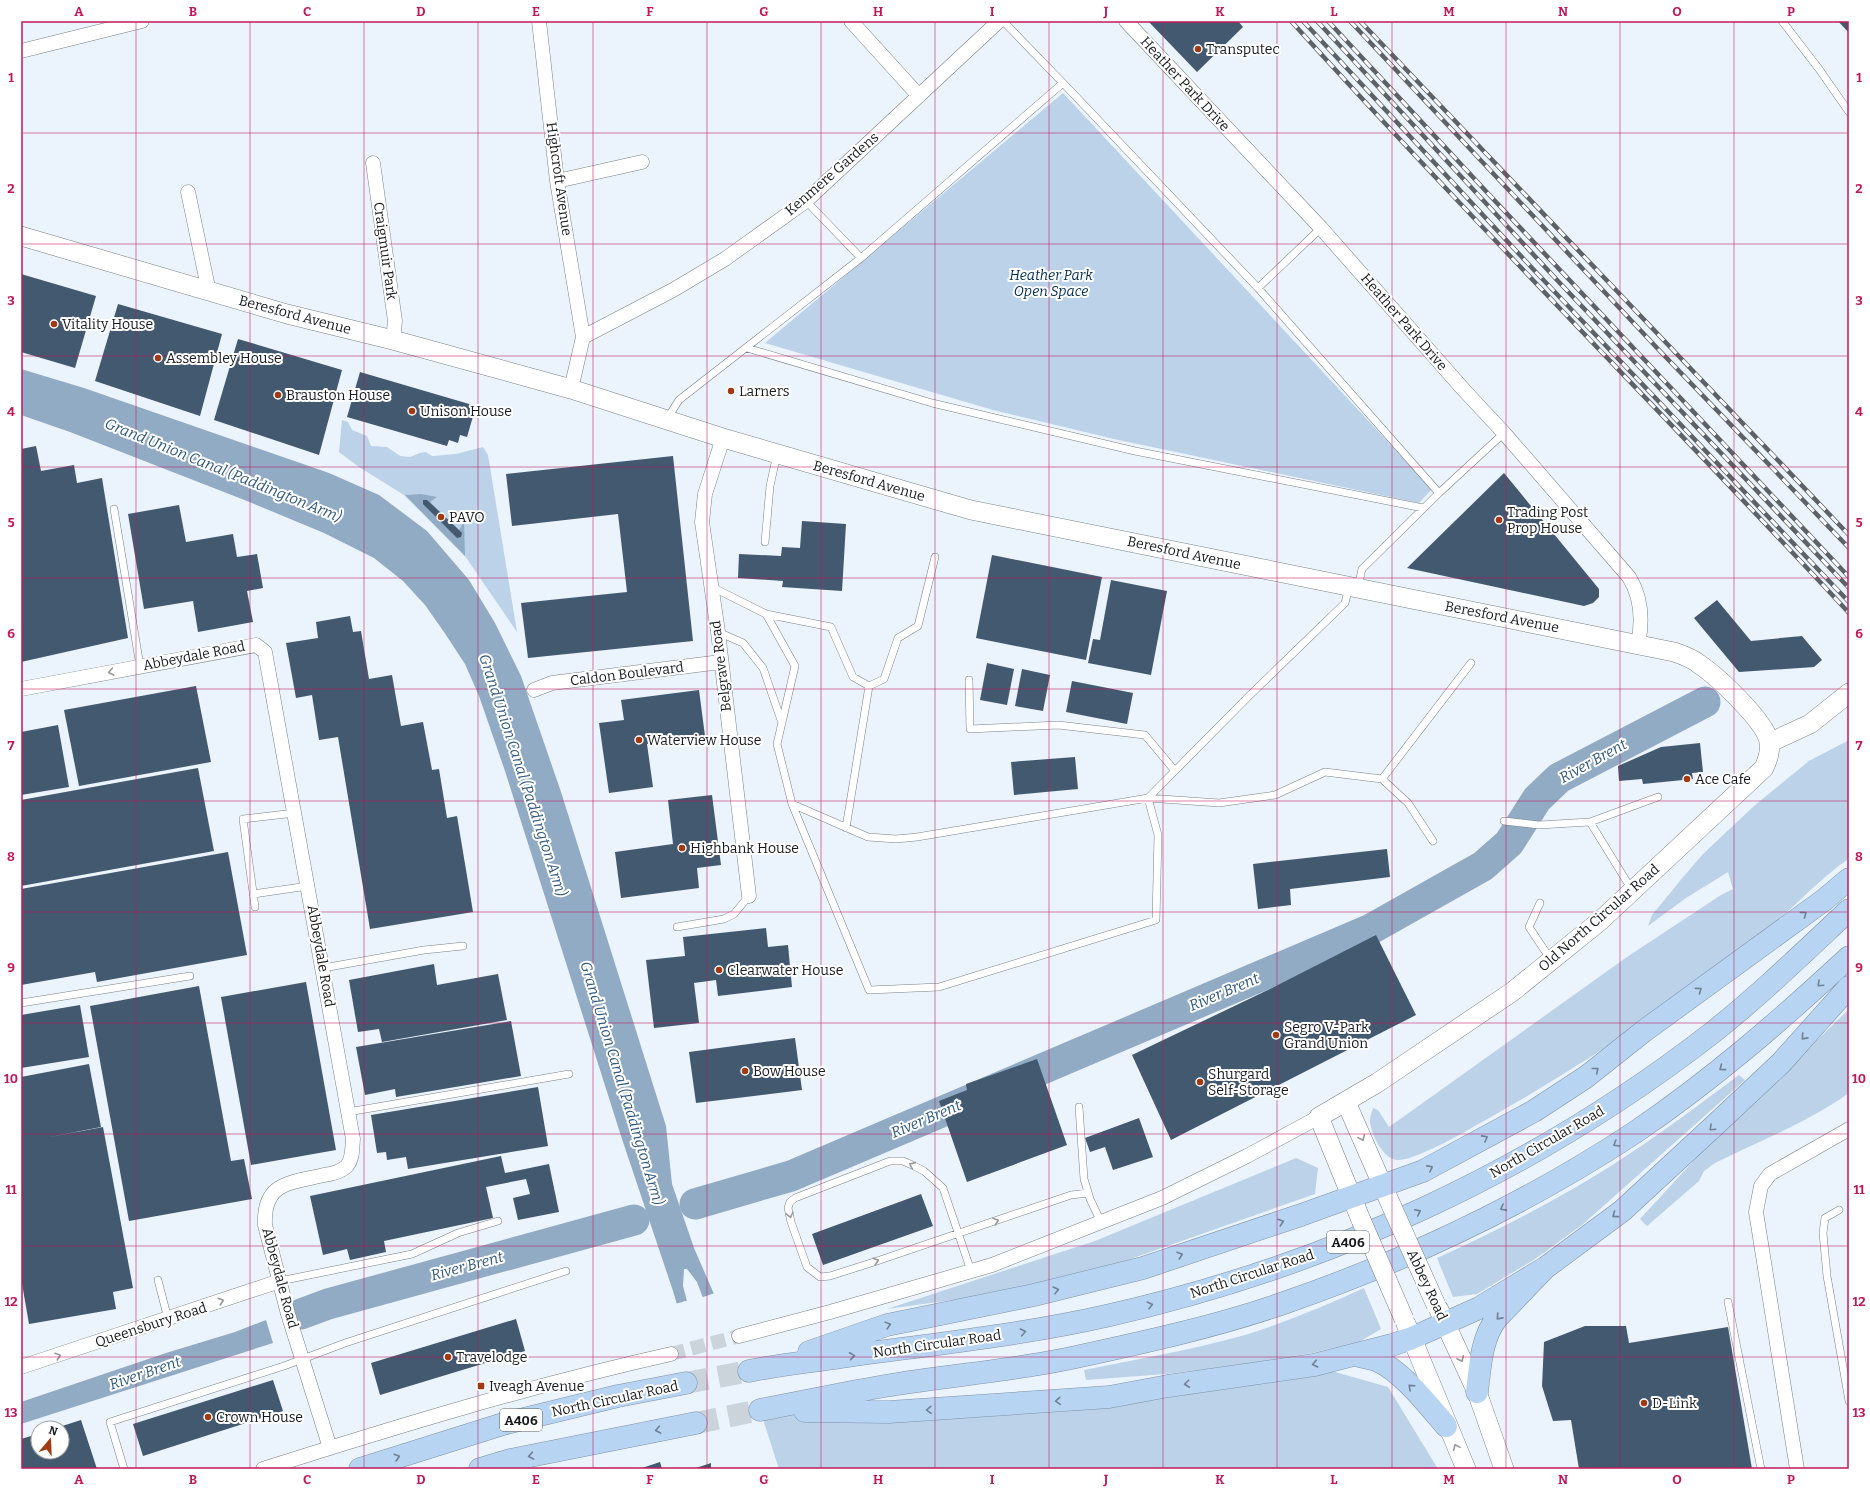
<svg xmlns="http://www.w3.org/2000/svg" width="1870" height="1490" font-family="Bitter,serif">
<rect width="100%" height="100%" fill="#ebf3fc"/>
<!-- green -->
<path fill="#bbd2e9" d="M1063,93L1432,489L1419,503L1114,439L993,410L765,343Z
M342,420L348,422L352,430L367,436L371,446L387,447L400,456L410,457L420,453L426,452L432,456L456,454L483,447L488,455L517,632L465,556L404,495L359,467L339,452Z
M1849,740V858L1847,860C1825,875 1807,894 1787,912C1768,929 1747,944 1727,960C1648,1022 1563,1077 1475,1126C1460,1135 1413,1161 1397,1160C1383,1159 1370,1133 1370,1120C1370,1116 1372,1112 1373,1108L1378,1110L1389,1127L1627,957L1721,895L1733,889L1728,872L1686,898L1648,926L1652,915L1684,876L1703,854L1754,806L1809,761Z
M1849,1009V1093C1808,1122 1760,1141 1715,1163L1704,1171L1699,1181L1647,1226L1640,1219L1697,1157Z
M1739,1075L1745,1080L1582,1225L1535,1259L1477,1294L1453,1297L1437,1258C1502,1228 1566,1196 1626,1156C1665,1131 1702,1102 1739,1075Z
M1296,1158L1318,1168L1315,1194L1102,1269L996,1294L887,1309L1095,1241Z
M1364,1288L1381,1329L1359,1342L1312,1353L1247,1364L1166,1374L1086,1380L1084,1370C1138,1359 1192,1350 1245,1335C1286,1322 1325,1306 1364,1288Z
M1314,1366L1388,1387L1438,1469H779L760,1410L889,1412Z"/>
<!-- water -->
<path fill="#91abc4" d="M21,369L84,388L329,473L379,495L427,531L469,580L495,623L521,676L561,792L666,1126L672,1184L694,1248L714,1294L767,1469L697,1282L687,1269H684L683,1286L687,1301L738,1469H726L673,1291L622,1139L505,771L479,696L465,664L444,632L425,605L403,581L374,558L324,533L247,501L70,432L21,415Z
M421,494L437,497L430,502L459,530L464,522L465,556L405,495Z
M266,1320L273,1343L21,1424V1402L166,1353L235,1332Z"/>
<!-- pier -->
<path fill="#ebf3fc" d="M715,1293L769,1469H751L700,1298Z
M689,1300L740,1468V1469H724L675,1304Z"/>
<g fill="none" stroke-linecap="round" stroke-linejoin="round">
<!-- river -->
<path stroke="#91abc4" stroke-width="31" d="M695,1204L791,1176L1371,929L1483,866L1509,843L1537,799L1559,778L1705,702
M301,1314L328,1304L634,1220"/>
</g>
<!-- building -->
<path fill="#425970" d="M1148,21H1238L1243,27L1197,72Z
M1838,21H1849V33Z
M21,274L96,296L75,368L21,352Z
M118,304L222,334L200,416L95,381Z
M238,339L342,370L319,455L214,420Z
M360,372L476,406L467,437L460,435L458,443L449,440L447,446L347,417Z
M36,446L41,471L74,465L77,483L102,478L128,638L21,662V449Z
M673,456L693,641L528,658L521,603L627,592L618,514L512,526L506,474Z
M1504,473L1599,589V597L1593,603L1584,606L1407,568Z
M423,500H427L459,530L462,533L461,537L457,538L423,504Z
M179,505L186,542L233,534L237,557L257,554L263,588L247,591L253,622L198,632L193,601L144,609L128,514Z
M802,521L846,524L842,591L782,587L783,581L738,578L739,554L781,556L782,547L800,548Z
M992,555L1102,577L1086,660L976,638Z
M1111,580L1167,591L1151,675L1088,663L1093,639L1100,640Z
M1717,600L1751,641L1802,636L1822,660L1814,667L1739,672L1694,618Z
M350,616L353,632L361,631L369,679L392,675L401,726L423,722L432,770L439,769L447,818L457,816L473,912L370,929L338,737L319,740L312,695L296,698L286,643L318,638L316,622Z
M987,663L1014,669L1007,705L980,700Z
M1022,669L1050,675L1043,711L1015,706Z
M1072,681L1133,693L1127,724L1066,712Z
M196,686L211,762L79,786L64,710Z
M699,690L705,736L647,744L653,787L609,793L599,723L624,720L621,700Z
M58,725L69,787L21,795V732Z
M1700,743L1703,772L1692,773L1693,779L1643,784L1642,779L1619,781L1618,766L1661,747Z
M1075,757L1078,789L1014,795L1011,762Z
M198,768L214,851L21,886V800Z
M712,795L721,865L697,868L699,888L621,898L615,852L673,844L668,800Z
M1387,849L1390,877L1290,889L1291,905L1258,909L1253,864Z
M228,852L247,955L97,982L95,972L21,985V889Z
M766,928L768,947L788,945L792,987L718,996L716,980L694,983L699,1023L654,1028L646,960L685,956L683,937Z
M1376,935L1416,1015L1171,1140L1132,1055L1272,988Z
M434,964L437,985L498,974L507,1020L382,1042L379,1029L358,1032L349,980Z
M306,982L336,1150L251,1165L221,997Z
M199,986L231,1161L244,1159L252,1199L129,1221L90,1006Z
M80,1005L89,1057L21,1068V1015Z
M511,1021L521,1076L396,1097L395,1089L365,1095L356,1047Z
M795,1038L802,1090L696,1103L689,1052Z
M1037,1059L1067,1145L967,1182L939,1101L967,1090L966,1084Z
M89,1064L101,1127L45,1138L103,1127L133,1288L113,1292L116,1309L29,1324L21,1278V1077Z
M538,1087L548,1146L408,1169L406,1157L387,1160L386,1152L377,1153L371,1115Z
M1139,1118L1153,1157L1113,1170L1105,1147L1090,1152L1085,1138Z
M501,1156L505,1173L549,1164L559,1212L518,1220L513,1198L530,1194L526,1179L486,1187L493,1218L384,1241L386,1252L350,1260L347,1249L323,1255L310,1196Z
M921,1194L933,1226L823,1265L812,1234Z
M516,1319L525,1351L380,1395L371,1363Z
M1585,1326H1626L1629,1343L1728,1327L1752,1469H1579L1571,1420L1553,1421L1542,1386L1544,1342Z
M273,1380L283,1411L143,1456L133,1424Z
M81,1420L97,1469H21V1439L38,1434V1452H62V1428H56Z
M660,1462L662,1469H639Z
M711,1463V1469H693Z"/>
<g fill="none" stroke-linecap="round" stroke-linejoin="round">
<!-- street-tunnel -->
<path stroke="#cbd3db" stroke-width="14" stroke-dasharray="14 7" stroke-linecap="butt" d="M671,1354L739,1336"/>
<!-- highway-tunnel -->
<path stroke="#cbd3db" stroke-width="22" stroke-dasharray="22 11" stroke-linecap="butt" d="M686,1383L749,1371
M696,1423L760,1410"/>
<defs>
<path id="lane" d="M1003,21L1063,83
M1782,21L1819,69L1849,112
M806,201L861,258
M1258,288L1321,228
M747,348L932,403L1135,451L1423,508
M667,419L679,400L861,258L1063,83L1258,288L1439,493
M114,509L140,666
M765,542L770,486L777,454
M712,587L766,614L831,627L853,677L869,686L884,679L898,638L918,626L935,557
M1358,587L1362,569L1439,493L1504,433
M766,614L795,666L777,744L792,804L869,990L939,987L1156,920L1158,835L1148,798L1219,803L1275,795L1325,772L1382,779L1408,803L1433,841
M718,632L743,643L763,668L782,723
M969,680L970,729L1058,725L1145,735L1175,771
M1382,779L1471,663
M792,804L868,837L896,839L917,837L1148,798L1249,696L1345,603L1349,587
M1504,821L1539,825L1590,822
M846,828L869,686
M1632,890L1590,822L1658,797
M253,894L308,886
M1540,903L1529,927L1551,960
M255,907L243,819L295,813
M677,927L724,919L734,914L749,896
M323,968L424,950L463,946
M21,1003L190,976
M1079,1107L1084,1179L1090,1199L1101,1222
M348,1112L569,1074
M1839,1210L1825,1218L1823,1233L1827,1276L1849,1401
M971,1271L943,1188L924,1171L912,1165L903,1161H890L795,1198L790,1202L788,1208L791,1222L807,1267L820,1277L830,1276L877,1261L1071,1195L1088,1193
M158,1280L168,1319
M280,1281L412,1254L458,1233L498,1221
M1728,1302L1761,1469
M124,1469L110,1422L284,1366L345,1343L566,1271"/>
<path id="street" d="M539,21L557,181L583,337L571,389
M851,21L919,96
M1126,21L1321,228L1463,389L1504,433L1629,577C1642,598 1643,620 1638,644
M21,51L142,21
M373,163L395,321L393,340
M557,181L642,162
M188,192L209,292
M583,337L673,290L725,259L806,201L999,21
M723,438L705,494L702,522L718,632L749,896
M21,689L256,645L265,652L353,1139C352,1149 353,1158 347,1166C341,1172 332,1174 324,1175C290,1183 263,1182 265,1225L288,1314L330,1448
M534,690L552,683L721,662
M739,1336L830,1312L992,1265L1162,1198L1247,1156L1319,1117
M21,1367L280,1281
M263,1469C398,1426 533,1385 671,1354
M1797,1469L1756,1212L1761,1186L1770,1174L1849,1129"/>
<path id="secondary" d="M21,236L287,314L393,340L571,389L723,438L971,510L1674,652C1683,655 1692,658 1699,664C1717,676 1764,720 1769,741C1771,751 1768,759 1764,768L1600,921L1512,992L1377,1083L1319,1117L1361,1220
M1769,743L1810,724L1849,693
M1346,1102L1392,1207
M1439,1310L1477,1392L1504,1469
M1406,1324L1466,1469"/>
<path id="highway" d="M809,1352L887,1325L1034,1295L1143,1268L1301,1215L1423,1171L1534,1111L1586,1077L1644,1031L1824,900L1849,879
M1355,1355C1362,1357 1369,1358 1376,1360C1401,1370 1429,1406 1446,1426
M749,1371C777,1365 806,1362 834,1358C925,1345 1017,1336 1106,1316C1327,1266 1533,1172 1712,1033C1760,995 1804,952 1849,910
M1477,1392C1480,1368 1481,1338 1497,1318L1545,1268L1622,1211L1715,1125L1781,1063L1849,987
M760,1410C802,1402 843,1393 885,1386C948,1375 1013,1371 1076,1357C1145,1342 1214,1327 1281,1304C1403,1262 1526,1204 1634,1133C1711,1081 1781,1020 1849,957
M805,1411L889,1412L1109,1397L1168,1386L1314,1365L1392,1345L1412,1338L1479,1308L1545,1268
M360,1469L503,1424L618,1396L686,1383
M480,1469L510,1460L696,1423"/>
</defs>
<!-- lane casing -->
<use href="#lane" stroke="#7a8289" stroke-width="8"/>
<!-- street casing -->
<use href="#street" stroke="#7a8289" stroke-width="15"/>
<!-- secondary casing -->
<use href="#secondary" stroke="#7a8289" stroke-width="20"/>
<!-- highway casing -->
<use href="#highway" stroke="#7f93a8" stroke-width="23"/>
<!-- lane -->
<use href="#lane" stroke="#fff" stroke-width="7"/>
<!-- street -->
<use href="#street" stroke="#fff" stroke-width="14"/>
<!-- secondary -->
<use href="#secondary" stroke="#fff" stroke-width="19"/>
<!-- highway -->
<use href="#highway" stroke="#b7d4f2" stroke-width="22"/>
<defs>
<path id="rail" d="M1291,21C1473,222 1664,414 1849,613
M1303,21L1533,269L1849,602
M1317,21L1557,280L1849,588
M1328,21L1496,202L1849,577
M1350,21L1658,349L1849,548
M1360,21L1849,535"/>
</defs>
<!-- rail casing -->
<use href="#rail" stroke="#5d6267" stroke-width="4.5"/>
<!-- rail -->
<use href="#rail" stroke="#fff" stroke-width="3" stroke-dasharray="9" stroke-linecap="butt"/>
<defs>
<path id="secondary-bridge" d="M1392,1207L1436,1305
M1361,1220L1404,1319"/>
</defs>
<!-- secondary-bridge casing -->
<use href="#secondary-bridge" stroke="#7a8289" stroke-width="20" stroke-linecap="butt"/>
<!-- secondary-bridge -->
<use href="#secondary-bridge" stroke="#fff" stroke-width="19"/>
</g>
<!-- one-way arrows -->
<defs><path id="oneway-chevron" d="M-2-3.5L2.5 0L-2 3.5" fill="none" stroke-width="1.6" stroke-linecap="round" stroke-linejoin="round"/></defs>
<g stroke="#97989a">
<use href="#oneway-chevron" transform="translate(111 672) rotate(169)"/>
<use href="#oneway-chevron" transform="translate(1362 1138) rotate(66)"/>
<use href="#oneway-chevron" transform="translate(912 1165) rotate(-156)"/>
<use href="#oneway-chevron" transform="translate(790 1215) rotate(77)"/>
<use href="#oneway-chevron" transform="translate(996 1221) rotate(-19)"/>
<use href="#oneway-chevron" transform="translate(876 1261) rotate(-18)"/>
<use href="#oneway-chevron" transform="translate(221 1301) rotate(-18)"/>
<use href="#oneway-chevron" transform="translate(58 1356) rotate(-18)"/>
<use href="#oneway-chevron" transform="translate(1461 1359) rotate(65)"/>
<use href="#oneway-chevron" transform="translate(1456 1447) rotate(-114)"/>
</g>
<g stroke="#6f8193">
<use href="#oneway-chevron" transform="translate(1804 914) rotate(-36)"/>
<use href="#oneway-chevron" transform="translate(1820 984) rotate(137)"/>
<use href="#oneway-chevron" transform="translate(1699 990) rotate(-36)"/>
<use href="#oneway-chevron" transform="translate(1804 1037) rotate(132)"/>
<use href="#oneway-chevron" transform="translate(1722 1068) rotate(143)"/>
<use href="#oneway-chevron" transform="translate(1596 1070) rotate(-39)"/>
<use href="#oneway-chevron" transform="translate(1712 1128) rotate(137)"/>
<use href="#oneway-chevron" transform="translate(1485 1138) rotate(-29)"/>
<use href="#oneway-chevron" transform="translate(1616 1144) rotate(149)"/>
<use href="#oneway-chevron" transform="translate(1430 1168) rotate(-28)"/>
<use href="#oneway-chevron" transform="translate(1503 1208) rotate(152)"/>
<use href="#oneway-chevron" transform="translate(1418 1212) rotate(-26)"/>
<use href="#oneway-chevron" transform="translate(1615 1215) rotate(144)"/>
<use href="#oneway-chevron" transform="translate(1281 1222) rotate(-18)"/>
<use href="#oneway-chevron" transform="translate(1180 1255) rotate(-19)"/>
<use href="#oneway-chevron" transform="translate(1056 1290) rotate(-14)"/>
<use href="#oneway-chevron" transform="translate(1150 1305) rotate(-14)"/>
<use href="#oneway-chevron" transform="translate(1499 1317) rotate(132)"/>
<use href="#oneway-chevron" transform="translate(888 1325) rotate(-15)"/>
<use href="#oneway-chevron" transform="translate(1023 1332) rotate(-11)"/>
<use href="#oneway-chevron" transform="translate(852 1356) rotate(-8)"/>
<use href="#oneway-chevron" transform="translate(1315 1364) rotate(168)"/>
<use href="#oneway-chevron" transform="translate(1187 1384) rotate(173)"/>
<use href="#oneway-chevron" transform="translate(1411 1387) rotate(-138)"/>
<use href="#oneway-chevron" transform="translate(1058 1401) rotate(176)"/>
<use href="#oneway-chevron" transform="translate(929 1410) rotate(176)"/>
<use href="#oneway-chevron" transform="translate(658 1430) rotate(169)"/>
<use href="#oneway-chevron" transform="translate(531 1456) rotate(169)"/>
<use href="#oneway-chevron" transform="translate(397 1457) rotate(-17)"/>
</g>
<!-- grid -->
<path fill="none" stroke="#c2185b" stroke-width="1" stroke-opacity="0.55" d="M136,21V1469M250,21V1469M364,21V1469M478,21V1469M593,21V1469M707,21V1469M821,21V1469M935,21V1469M1049,21V1469M1163,21V1469M1277,21V1469M1392,21V1469M1506,21V1469M1620,21V1469M1734,21V1469M21,133H1849M21,244H1849M21,356H1849M21,467H1849M21,578H1849M21,689H1849M21,801H1849M21,912H1849M21,1023H1849M21,1134H1849M21,1246H1849M21,1357H1849"/>
<!-- markers -->
<g fill="#a13a13" stroke="#fff" stroke-width="1.5">
<circle cx="1198" cy="49" r="4"/>
<circle cx="54" cy="324" r="4"/>
<circle cx="158" cy="358" r="4"/>
<circle cx="731" cy="391" r="4"/>
<circle cx="278" cy="395" r="4"/>
<circle cx="412" cy="411" r="4"/>
<circle cx="441" cy="517" r="4"/>
<circle cx="1499" cy="520" r="4"/>
<circle cx="639" cy="740" r="4"/>
<circle cx="1687" cy="779" r="4"/>
<circle cx="682" cy="848" r="4"/>
<circle cx="719" cy="970" r="4"/>
<circle cx="1276" cy="1035" r="4"/>
<circle cx="745" cy="1071" r="4"/>
<circle cx="1200" cy="1082" r="4"/>
<circle cx="448" cy="1357" r="4"/>
<rect x="477" y="1382" width="8" height="8" rx="2"/>
<circle cx="1644" cy="1403" r="4"/>
<circle cx="208" cy="1417" r="4"/>
</g>
<g text-anchor="middle" dominant-baseline="central" stroke-width="4" stroke-linejoin="round" paint-order="stroke">
<!-- shield labels -->
<g fill="#fff" stroke="#5d5f62" stroke-width="1">
<rect x="1327" y="1231" width="42" height="22" rx="3"/>
<rect x="500" y="1409" width="42" height="22" rx="3"/>
</g>
<g font-size="13" font-weight="bold" fill="#181b1e">
<text x="1348" y="1242">A406</text>
<text x="521" y="1420">A406</text>
</g>
<!-- poi labels -->
<g font-size="14" fill="#181b1e" stroke="#fff" text-anchor="start">
<text x="1206" y="49">Transputec</text>
<text x="62" y="324">Vitality House</text>
<text x="166" y="358">Assembley House</text>
<text x="739" y="391">Larners</text>
<text x="286" y="395">Brauston House</text>
<text x="420" y="411">Unison House</text>
<text x="1507" y="512">Trading Post<tspan x="1507" dy="16">Prop House</tspan></text>
<text x="449" y="517">PAVO</text>
<text x="647" y="740">Waterview House</text>
<text x="1695" y="779">Ace Cafe</text>
<text x="690" y="848">Highbank House</text>
<text x="727" y="970">Clearwater House</text>
<text x="1284" y="1027">Segro V-Park<tspan x="1284" dy="16">Grand Union</tspan></text>
<text x="753" y="1071">Bow House</text>
<text x="1208" y="1074">Shurgard<tspan x="1208" dy="16">Self-Storage</tspan></text>
<text x="456" y="1357">Travelodge</text>
<text x="489" y="1386">Iveagh Avenue</text>
<text x="1652" y="1403">D-Link</text>
<text x="216" y="1417">Crown House</text>
</g>
<!-- street labels -->
<g font-size="14" fill="#181b1e" stroke="#fff">
<text transform="translate(1185 84) rotate(47)">Heather Park Drive</text>
<text transform="translate(832 174) rotate(-41)">Kenmere Gardens</text>
<text transform="translate(559 179) rotate(82)">Highcroft Avenue</text>
<text transform="translate(385 251) rotate(82)">Craigmuir Park</text>
<text transform="translate(295 315) rotate(15)">Beresford Avenue</text>
<text transform="translate(1404 322) rotate(49)">Heather Park Drive</text>
<text transform="translate(869 481) rotate(16)">Beresford Avenue</text>
<text transform="translate(1184 553) rotate(12)">Beresford Avenue</text>
<text transform="translate(1502 617) rotate(11)">Beresford Avenue</text>
<text transform="translate(194 656) rotate(-11)">Abbeydale Road</text>
<text transform="translate(721 666) rotate(-97)">Belgrave Road</text>
<text transform="translate(627 674) rotate(-7)">Caldon Boulevard</text>
<text transform="translate(1599 918) rotate(-41)">Old North Circular Road</text>
<text transform="translate(321 956) rotate(80)">Abbeydale Road</text>
<text transform="translate(1547 1142) rotate(-30)">North Circular Road</text>
<text transform="translate(1252 1274) rotate(-18)">North Circular Road</text>
<text transform="translate(280 1278) rotate(75)">Abbeydale Road</text>
<text transform="translate(1427 1285) rotate(65)">Abbey Road</text>
<text transform="translate(151 1325) rotate(-18)">Queensbury Road</text>
<text transform="translate(937 1344) rotate(-8)">North Circular Road</text>
<text transform="translate(615 1399) rotate(-12)">North Circular Road</text>
</g>
<!-- park labels -->
<g font-size="14" font-style="italic" fill="#022c4f" stroke="#fff">
<text x="1051" y="275">Heather Park<tspan x="1051" dy="16">Open Space</tspan></text>
</g>
<!-- water labels -->
<g font-size="15" font-style="italic" fill="#31597f" stroke="#fff">
<text transform="translate(223 470) rotate(22)">Grand Union Canal (Paddington Arm)</text>
<text transform="translate(1593 761) rotate(-29)">River Brent</text>
<text transform="translate(523 775) rotate(72)">Grand Union Canal (Paddington Arm)</text>
<text transform="translate(1224 992) rotate(-23)">River Brent</text>
<text transform="translate(622 1083) rotate(73)">Grand Union Canal (Paddington Arm)</text>
<text transform="translate(926 1119) rotate(-23)">River Brent</text>
<text transform="translate(467 1266) rotate(-15)">River Brent</text>
<text transform="translate(145 1373) rotate(-19)">River Brent</text>
</g>
</g>
<!-- border -->
<rect width="1870" height="1490" fill="none" stroke="#ffffff" stroke-width="44"/>
<!-- north arrow -->
<g transform="translate(50 1440) rotate(19)"><circle r="19" fill="#ffffff" stroke="#a3a4a5"/>
<path d="M0-3L7 15L0 10L-7 15Z" fill="#a13a13"/>
<text y="-6" font-size="11" font-weight="bold" text-anchor="middle" fill="#181b1e">N</text>
</g>
<rect x="22" y="22" width="1826" height="1446" fill="none" stroke="#c2185b" stroke-width="1.5"/>
<g font-size="13" text-anchor="middle" font-weight="bold" fill="#c2185b">
<text x="79" y="16">A</text>
<text x="193" y="16">B</text>
<text x="307" y="16">C</text>
<text x="421" y="16">D</text>
<text x="536" y="16">E</text>
<text x="650" y="16">F</text>
<text x="764" y="16">G</text>
<text x="878" y="16">H</text>
<text x="992" y="16">I</text>
<text x="1106" y="16">J</text>
<text x="1220" y="16">K</text>
<text x="1334" y="16">L</text>
<text x="1449" y="16">M</text>
<text x="1563" y="16">N</text>
<text x="1677" y="16">O</text>
<text x="1791" y="16">P</text>
<text x="11" y="82">1</text>
<text x="1859" y="82">1</text>
<text x="11" y="193">2</text>
<text x="1859" y="193">2</text>
<text x="11" y="305">3</text>
<text x="1859" y="305">3</text>
<text x="11" y="416">4</text>
<text x="1859" y="416">4</text>
<text x="11" y="527">5</text>
<text x="1859" y="527">5</text>
<text x="11" y="638">6</text>
<text x="1859" y="638">6</text>
<text x="11" y="750">7</text>
<text x="1859" y="750">7</text>
<text x="11" y="861">8</text>
<text x="1859" y="861">8</text>
<text x="11" y="972">9</text>
<text x="1859" y="972">9</text>
<text x="11" y="1083">10</text>
<text x="1859" y="1083">10</text>
<text x="11" y="1194">11</text>
<text x="1859" y="1194">11</text>
<text x="11" y="1306">12</text>
<text x="1859" y="1306">12</text>
<text x="11" y="1417">13</text>
<text x="1859" y="1417">13</text>
<text x="79" y="1484">A</text>
<text x="193" y="1484">B</text>
<text x="307" y="1484">C</text>
<text x="421" y="1484">D</text>
<text x="536" y="1484">E</text>
<text x="650" y="1484">F</text>
<text x="764" y="1484">G</text>
<text x="878" y="1484">H</text>
<text x="992" y="1484">I</text>
<text x="1106" y="1484">J</text>
<text x="1220" y="1484">K</text>
<text x="1334" y="1484">L</text>
<text x="1449" y="1484">M</text>
<text x="1563" y="1484">N</text>
<text x="1677" y="1484">O</text>
<text x="1791" y="1484">P</text>
</g>
</svg>
